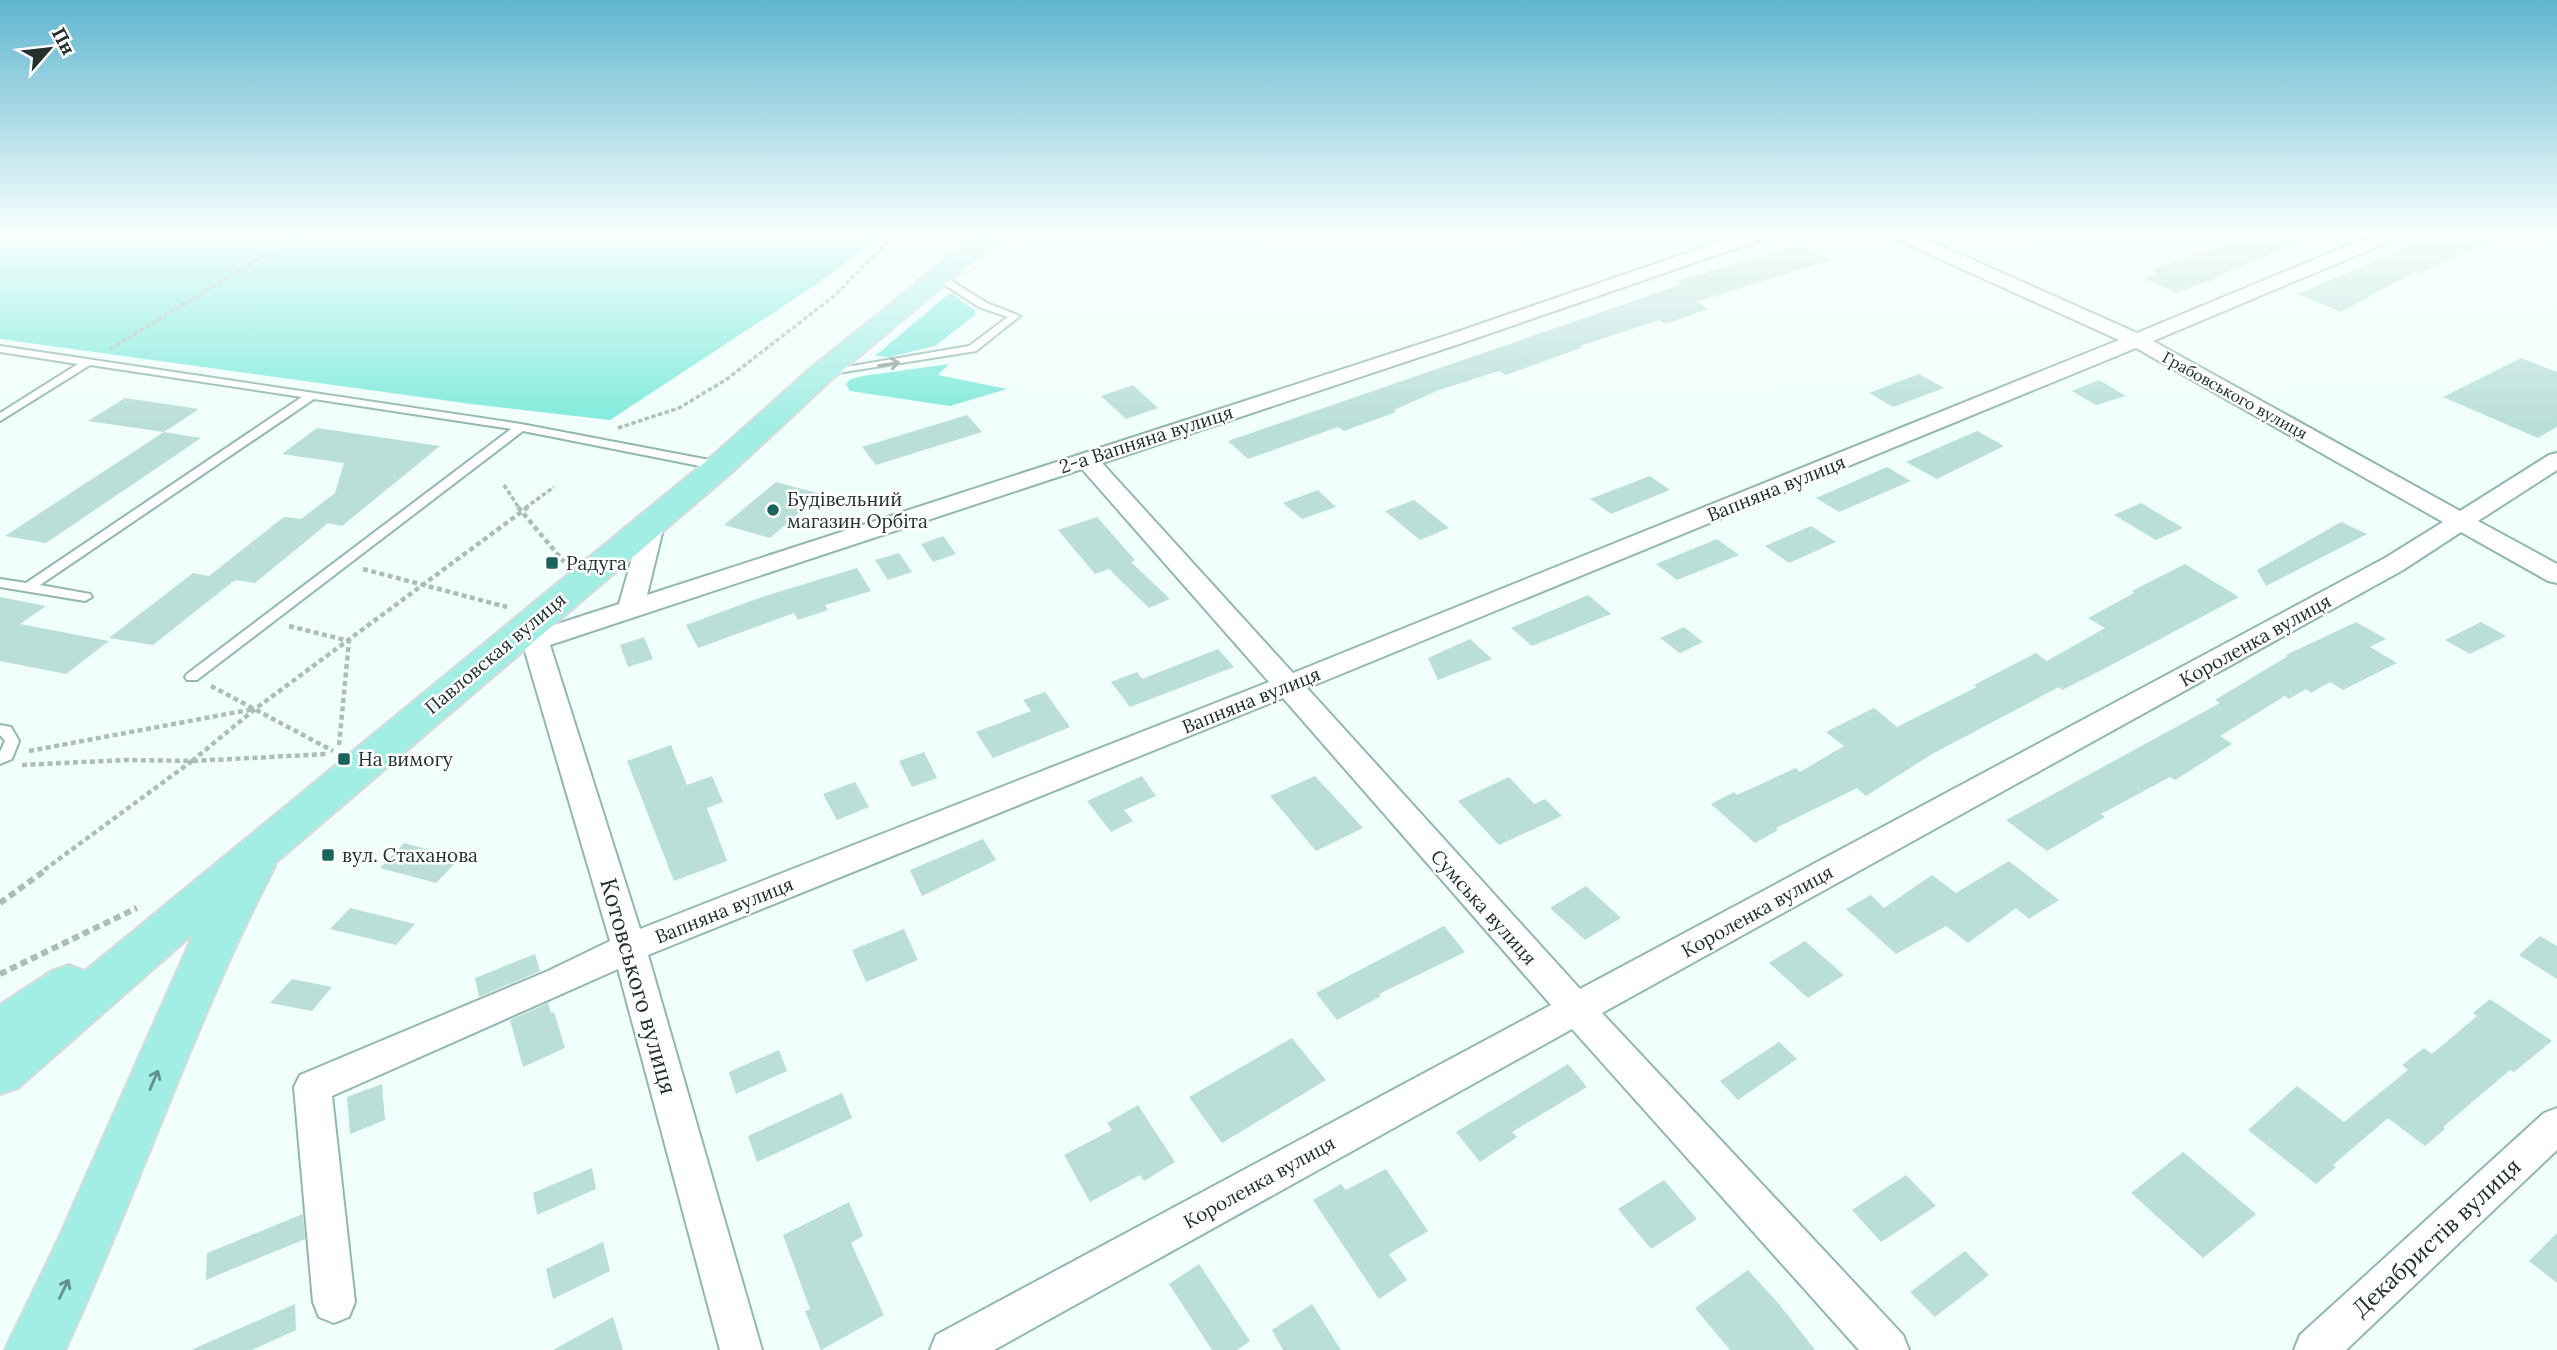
<svg xmlns="http://www.w3.org/2000/svg" width="2557" height="1350" font-family="Lora,serif">
<rect width="100%" height="100%" fill="#f0fffc"/>
<!-- green -->
<path fill="#80eadb" d="M0,235H881L817,284L610,420L471,404L0,339Z
M950,293L975,310V315L935,346L889,357L875,356Z
M949,364L938,375L1007,389L950,406L850,391L846,384L851,379L863,376Z"/>
<!-- building -->
<path fill="#b9dfd8" d="M2255,235L2312,237L2215,277L2218,278L2176,293L2144,278L2159,274L2151,270Z
M2438,235H2501L2421,273L2416,271L2341,312L2297,294Z
M1800,245L1830,260L1696,302L1708,309L1666,324L1659,320L1580,346L1583,347L1506,375L1499,371L1439,390L1394,410L1396,412L1344,431L1338,427L1248,459L1228,441L1683,284L1677,281Z
M2521,358L2557,372V427L2538,438L2443,397Z
M1919,374L1944,388L1893,407L1869,393Z
M2099,380L2126,396L2096,405L2072,391Z
M1133,385L1158,408L1126,419L1101,396Z
M125,398L199,409L164,432L88,421Z
M967,415L982,432L876,465L862,447Z
M317,428L440,446L342,526L328,523L255,583L235,580L153,645L109,638L193,573L209,576L284,517L301,519L335,493L344,463L282,454Z
M1977,431L2004,446L1937,479L1906,462Z
M164,432L201,438L46,543L5,536Z
M1887,467L1911,481L1839,512L1816,498Z
M1650,476L1670,490L1611,514L1590,499Z
M776,482L821,494L770,538L724,525Z
M1318,490L1336,507L1302,519L1283,503Z
M1414,500L1449,528L1420,540L1385,511Z
M2141,503L2183,528L2156,540L2114,515Z
M1097,517L1135,560L1131,562L1170,599L1149,608L1109,569L1095,574L1058,530Z
M2341,522L2367,534L2266,586L2257,570Z
M1811,526L1836,542L1789,563L1765,546Z
M943,536L956,554L933,562L921,544Z
M1717,539L1739,555L1677,580L1656,564Z
M899,553L912,572L888,580L875,560Z
M2185,564L2239,597L2098,672L2062,690L2059,687L1932,754L1866,796L1857,788L1776,828L1778,830L1755,843L1711,804L1734,792L1737,795L1796,768L1800,772L1844,746L1826,732L1874,708L1897,727L1977,687L1974,685L2036,653L2047,661L2105,628L2088,618L2134,593L2132,591Z
M857,568L871,591L825,605L828,610L798,620L794,613L698,648L686,625L759,598Z
M1588,595L1611,614L1532,646L1511,628Z
M0,597L46,606L20,624L109,641L66,674L0,661Z
M2356,622L2386,639L2370,647L2397,663L2343,690L2330,682L2311,693L2306,689L2289,699L2285,696L2220,736L2232,744L2175,780L2170,777L2101,814L2105,817L2047,851L2006,820L2220,703L2215,700L2288,656L2286,655Z
M2481,622L2506,636L2470,654L2445,640Z
M1684,627L1703,642L1680,653L1660,638Z
M644,637L653,659L628,667L620,645Z
M1470,639L1492,659L1438,680L1428,658Z
M1218,649L1234,667L1130,707L1111,682L1137,672L1142,679Z
M1045,692L1070,727L993,758L976,732L1031,711L1023,700Z
M671,745L687,785L712,776L723,802L707,808L727,861L674,881L627,761Z
M924,752L937,778L912,787L899,761Z
M1142,776L1156,796L1124,810L1133,821L1111,832L1087,801Z
M1315,776L1363,828L1316,851L1270,796Z
M1509,777L1534,804L1545,799L1562,816L1499,845L1458,801Z
M855,782L869,807L837,820L823,794Z
M983,839L996,860L922,896L910,870Z
M404,843L460,858L436,883L380,868Z
M2009,861L2059,900L2029,919L2016,908L1968,943L1946,926L1896,954L1846,909L1871,895L1884,908L1932,875L1956,893Z
M1586,886L1621,918L1585,940L1550,908Z
M350,908L415,924L396,945L330,929Z
M1444,926L1465,952L1379,994L1381,996L1337,1020L1316,993Z
M904,929L918,960L866,982L852,950Z
M2540,936L2557,946V979L2519,955Z
M1805,941L1844,975L1808,998L1769,963Z
M535,954L540,971L479,997L475,978Z
M292,979L332,987L312,1011L270,1003Z
M2490,999L2552,1041L2514,1072L2510,1070L2443,1127L2445,1129L2425,1146L2388,1118L2333,1165L2336,1167L2316,1184L2248,1130L2297,1086L2344,1122L2408,1070L2402,1065L2424,1048L2432,1054L2477,1016L2473,1013Z
M548,1003L551,1013L554,1012L565,1048L523,1067L510,1020Z
M1292,1038L1326,1080L1222,1143L1189,1097Z
M1779,1042L1797,1059L1738,1100L1720,1081Z
M779,1050L787,1071L736,1094L729,1072Z
M1568,1064L1587,1087L1512,1132L1517,1137L1480,1162L1456,1132Z
M382,1084L385,1120L350,1134L347,1097Z
M842,1093L852,1118L757,1162L748,1136Z
M1138,1105L1175,1162L1144,1181L1140,1175L1090,1202L1064,1155L1112,1130L1107,1123Z
M2183,1152L2256,1214L2203,1258L2131,1193Z
M592,1168L596,1189L537,1215L533,1193Z
M1386,1169L1428,1231L1389,1254L1407,1280L1379,1299L1313,1200L1341,1184L1346,1190Z
M1906,1175L1936,1206L1881,1242L1852,1210Z
M1664,1180L1697,1219L1651,1249L1618,1209Z
M849,1202L863,1236L851,1243L884,1315L821,1350L805,1311L810,1309L783,1235Z
M303,1214L305,1239L206,1280L207,1253Z
M2557,1233V1283L2529,1261Z
M603,1242L610,1271L553,1299L546,1269Z
M1965,1251L1989,1275L1935,1317L1910,1292Z
M1199,1264L1250,1341L1237,1350H1212L1169,1284Z
M1748,1270L1779,1304L1815,1350H1730L1695,1308Z
M295,1304L296,1330L252,1350H191Z
M1312,1304L1341,1350H1283L1272,1330Z
M613,1317L623,1350H553Z"/>
<g fill="none" stroke-linecap="round" stroke-linejoin="round">
<defs>
<path id="lane" d="M936,275H942L987,303L1020,316L976,351L819,376V372L823,371L969,346L1008,317L979,307L936,279Z
M0,346L521,424L720,462L726,466L720,470L523,431L197,680H187L185,677L187,674L511,429L314,399L40,585L90,594L92,597L85,601L0,587V579L26,583L302,397L90,365L0,421V413L78,364L0,352Z
M0,725L11,727L19,741L12,759L0,764V752L5,741L0,735Z"/>
<path id="street" d="M1739,235H1766L1763,239L1462,343L1102,463L1293,673L2119,340L1896,239L1893,235H1917L2137,333L2373,235H2398L2395,239L2153,341L2460,511L2549,455L2557,453V470L2478,521L2557,564V583L2548,581L2461,532L2403,570L1602,1013L1903,1335L1909,1350H1859L1572,1029L994,1350H930L936,1335L1551,1005L1283,698L648,955L762,1350H720L618,969L332,1096L355,1302L349,1317L334,1323L319,1317L313,1302L294,1087L300,1075L548,971L610,941L517,624L520,618L530,615L540,618L545,628L619,604L644,516L653,514L662,516L665,521L647,595L1448,335ZM2136,348L2443,522L2385,558L1580,989L1307,688ZM1082,469L1269,682L640,929L550,645Z
M2557,1108V1150L2346,1350H2294L2300,1335L2544,1113Z"/>
<path id="primary" d="M976,235H1004L831,380L731,473L274,864L275,866C194,1022 139,1191 65,1350H5L58,1240L194,933L18,1088L0,1094V1005L52,971L69,965L85,971L709,459L811,368Z"/>
</defs>
<!-- lane casing -->
<use href="#lane" stroke="#92b7b0" stroke-width="4"/>
<!-- street casing -->
<use href="#street" stroke="#92b7b0" stroke-width="4"/>
<!-- primary casing -->
<use href="#primary" stroke="#d7dada" stroke-width="4"/>
<!-- path-far2 -->
<path stroke="#adbcb9" stroke-width="3.5" stroke-dasharray="4.5 2.5" stroke-linecap="butt" d="M110,349L297,235
M618,428L679,408L727,379L834,296L895,235
M504,485L519,508
M525,508L554,487"/>
<!-- path-far1 -->
<path stroke="#adbcb9" stroke-width="4.5" stroke-dasharray="5 3.5" stroke-linecap="butt" d="M518,507L564,562
M363,569L507,607
M289,626L349,641L339,745
M211,686L333,751
M29,751L254,709
M192,761L255,709L528,507
M193,761L327,754
M22,765L125,760L192,761L44,870"/>
<!-- path -->
<path stroke="#adbcb9" stroke-width="6" stroke-dasharray="7 4.5" stroke-linecap="butt" d="M0,903L47,869
M0,974L137,908"/>
<!-- lane -->
<use href="#lane" fill="#fff" fill-rule="evenodd"/>
<!-- street -->
<use href="#street" fill="#fff" fill-rule="evenodd"/>
<!-- primary -->
<use href="#primary" fill="#a3eee4" fill-rule="evenodd"/>
</g>
<!-- one-way arrows -->
<defs><path id="oneway-shaft" d="M-6 0H5M1.5-3L5.5 0L1.5 3" fill="none" stroke-width="1.6" stroke-linecap="round" stroke-linejoin="round" transform="scale(1.75)"/></defs>
<use stroke="#919897" href="#oneway-shaft" transform="translate(889 364) rotate(-9)"/>
<g stroke="#63908a">
<use href="#oneway-shaft" transform="translate(154 1080) rotate(-67)"/>
<use href="#oneway-shaft" transform="translate(64 1289) rotate(-64)"/>
</g>
<!-- sky -->
<linearGradient id="sky" x2="0" y2="1"><stop stop-color="#60b6cf"/><stop offset="0.55" stop-color="#f8fffe"/><stop offset="1" stop-color="#f8fffe" stop-opacity="0"/></linearGradient>
<rect width="2557" height="424" fill="url(#sky)"/>
<!-- markers -->
<g fill="#1a645b" stroke="#fff" stroke-width="2.5">
<circle cx="773" cy="510" r="7"/>
<rect x="545" y="556" width="14" height="14" rx="3.5"/>
<rect x="337" y="752" width="14" height="14" rx="3.5"/>
<rect x="321" y="848" width="14" height="14" rx="3.5"/>
</g>
<g text-anchor="middle" dominant-baseline="central" stroke-width="5" stroke-linejoin="round" paint-order="stroke">
<!-- far-street labels -->
<g font-size="16" fill="#23322f" stroke="#fff">
<text transform="translate(2235 395) rotate(29)">Грабовського вулиця</text>
</g>
<!-- street labels -->
<g font-size="19" fill="#23322f" stroke="#fff">
<text transform="translate(1146 439) rotate(-18)">2-а Вапняна вулиця</text>
<text transform="translate(1776 488) rotate(-22)">Вапняна вулиця</text>
<text transform="translate(2255 640) rotate(-29)">Короленка вулиця</text>
<text transform="translate(495 653) rotate(-40)">Павловская вулиця</text>
<text transform="translate(1251 700) rotate(-22)">Вапняна вулиця</text>
<text transform="translate(1484 907) rotate(48)">Сумська вулиця</text>
<text transform="translate(724 910) rotate(-22)">Вапняна вулиця</text>
<text transform="translate(1757 911) rotate(-29)">Короленка вулиця</text>
<text transform="translate(1259 1182) rotate(-29)">Короленка вулиця</text>
</g>
<!-- poi labels -->
<g font-size="19" fill="#23322f" stroke="#fff" text-anchor="start">
<text x="787" y="499">Будівельний<tspan x="787" dy="22">магазин Орбіта</tspan></text>
<text x="566" y="563">Радуга</text>
<text x="358" y="759">На вимогу</text>
<text x="342" y="855">вул. Стаханова</text>
</g>
<!-- near-street labels -->
<g font-size="23" fill="#23322f" stroke="#fff">
<text transform="translate(639 986) rotate(74)">Котовського вулиця</text>
<text transform="translate(2436 1237) rotate(-43)">Декабристів вулиця</text>
</g>
</g>
<!-- north arrow -->
<g transform="translate(49 49) rotate(62)" stroke="#ffffff" stroke-width="5" paint-order="stroke">
<path d="M0-5L12 26L0 18L-12 26Z" fill="#23322f"/>
<text y="-10" font-size="19" font-weight="bold" text-anchor="middle" fill="#23322f">Пн</text>
</g>
</svg>
